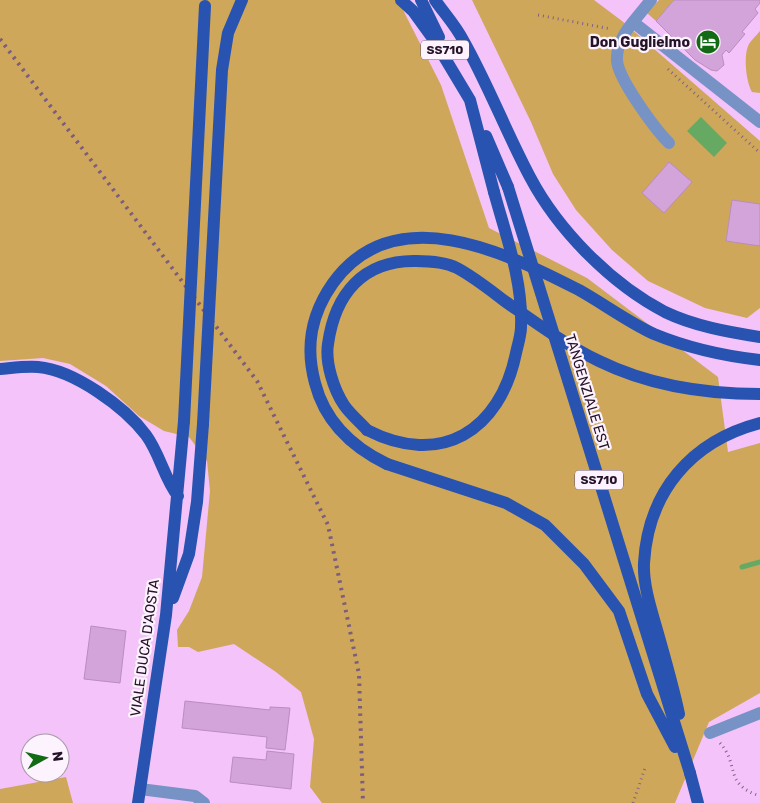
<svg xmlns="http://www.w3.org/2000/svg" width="760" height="803" font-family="Rubik,sans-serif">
<rect width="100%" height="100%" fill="#f3c3f9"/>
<!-- green -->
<path fill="#cea75b" d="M0,0H398L441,85L489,228L587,278L718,377L728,452L760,443V693L709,722L675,803H322L310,787L314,739L301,692L276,672L234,644L198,652L189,647H178L177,630L189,611L202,577L210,491L207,461L189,437L164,431L139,416L106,386L70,364L43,358L0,361Z
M472,0H594L622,21L760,141V308L747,318L705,308L648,281L612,250L576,210L553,174L531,122Z
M659,0H674L656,21L647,13Z
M760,31V93L752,92C746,82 743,55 749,44C752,39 757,35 760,31Z
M66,777L73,803H0V789Z"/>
<!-- water -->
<path fill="#66a963" d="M701,117L727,143L714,157L687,131Z"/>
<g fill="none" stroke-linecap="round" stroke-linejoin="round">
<!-- stream -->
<path stroke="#66a963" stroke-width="5" d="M742,567L760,562"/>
</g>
<!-- building -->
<path fill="#d3a4d9" stroke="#ba8cc0" d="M674,0H760V3L755,9L758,13L742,32L745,34L729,53L726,50L722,55L724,65L717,71L711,70L695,60L656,21Z
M669,162L692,182L664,213L642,193Z
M732,200L760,204V246L726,241Z
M91,626L126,631L120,683L84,679Z
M185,701L270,710V707L290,708L285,750L266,748L267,737L182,728Z
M267,751L294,754L291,789L230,782L233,757L266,760Z"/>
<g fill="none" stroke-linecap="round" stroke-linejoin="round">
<!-- path -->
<path stroke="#826386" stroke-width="3" stroke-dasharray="1 4" stroke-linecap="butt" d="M538,15L611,29
M668,69L760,153
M720,743C740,765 723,784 760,796
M633,803L645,768"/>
<!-- minor -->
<path stroke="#7792c5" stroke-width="12" d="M651,0L633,22L760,122
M633,22C624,33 616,46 617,61C619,80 655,129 669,143
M710,733L760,713
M140,789L195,796L204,803"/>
<!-- major -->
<path stroke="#2853b0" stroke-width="12" d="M401,0L413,11L434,40L470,100L494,192
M421,0L439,37
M435,0C444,13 456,26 463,40C488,84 506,132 530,177C558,230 611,284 665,312C694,326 728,332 760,337
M486,136L508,187
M0,369C12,368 26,366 38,367C74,370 125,407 146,435C160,454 164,478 178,496
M367,430C360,422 350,414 344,405C334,390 325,363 328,344C335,294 363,260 416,261C429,261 445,262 457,268C474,277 490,290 506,302C536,323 566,345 599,361C650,386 704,394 760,394
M387,464C352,447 325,422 315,383C305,346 311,314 333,283C394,198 505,252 579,290C604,304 628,322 654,334C688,348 724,356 760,360
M173,598L189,554L197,502L203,424
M690,773L698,803
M138,803L166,615L184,421"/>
<!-- rail -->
<path stroke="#7b5d7f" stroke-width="4" stroke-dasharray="2.5 5" stroke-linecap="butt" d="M0,39L257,381L328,525L359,674L363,803"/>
<!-- major-bridge -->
<path stroke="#2853b0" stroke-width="12" d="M508,187L690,773
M184,421L205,6
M203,424L222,70L228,33L242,0
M367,430C441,468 500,431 516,353C518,344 521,335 521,327C523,281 506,236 494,192
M387,464L506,503L545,525L584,564L619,611L647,694L675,747
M679,714C673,686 665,658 657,630C651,609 643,585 644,563C648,492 691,441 760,423"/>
</g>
<!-- icons -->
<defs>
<symbol id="hotel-disc" viewBox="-11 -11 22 22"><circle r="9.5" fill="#126b14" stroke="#fdf3fe"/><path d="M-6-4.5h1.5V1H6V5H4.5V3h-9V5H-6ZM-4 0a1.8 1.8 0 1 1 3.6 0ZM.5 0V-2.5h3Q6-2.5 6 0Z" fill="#fff"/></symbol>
</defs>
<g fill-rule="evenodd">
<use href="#hotel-disc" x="694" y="28" width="28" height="28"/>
</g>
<g text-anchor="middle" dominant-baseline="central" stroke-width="4.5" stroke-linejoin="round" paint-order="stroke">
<!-- shield labels -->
<g fill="#fdf3fe" stroke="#655668" stroke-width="1">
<rect x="421" y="40.5" width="48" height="19" rx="4"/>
<rect x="575" y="470.5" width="48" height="19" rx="4"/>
</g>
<g font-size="12" font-weight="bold" fill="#241327">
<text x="445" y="50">SS710</text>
<text x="599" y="480">SS710</text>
</g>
<!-- poi labels -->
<g font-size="14" font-weight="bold" fill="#241327" stroke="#fdf3fe" text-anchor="end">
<text x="690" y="42">Don Guglielmo</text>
</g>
<!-- street labels -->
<g font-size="14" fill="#241327" stroke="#fdf3fe">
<text transform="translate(587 392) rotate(73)">TANGENZIALE EST</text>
<text transform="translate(145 648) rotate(-82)">VIALE DUCA D'AOSTA</text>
</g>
</g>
<!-- north arrow -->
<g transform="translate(45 758) rotate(82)"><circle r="24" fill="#fdf3fe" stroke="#a699a8"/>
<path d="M0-4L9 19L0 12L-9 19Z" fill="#126b14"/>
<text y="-8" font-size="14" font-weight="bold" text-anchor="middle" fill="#241327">N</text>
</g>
</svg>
